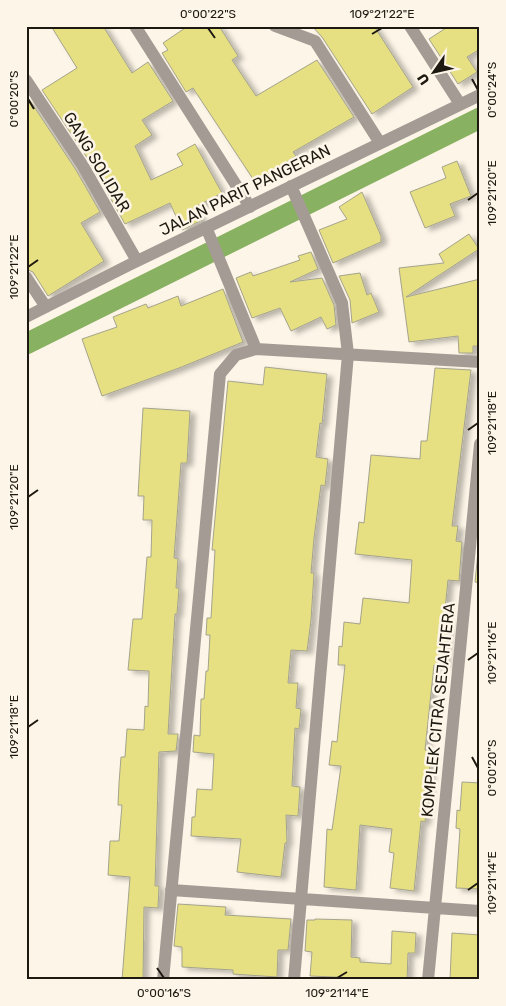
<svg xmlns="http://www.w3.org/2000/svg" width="506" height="1006" font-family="Rubik,sans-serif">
<defs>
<filter id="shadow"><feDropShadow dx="5.5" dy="3" stdDeviation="2.5" flood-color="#0004"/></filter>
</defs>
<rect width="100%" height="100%" fill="#fdf5e7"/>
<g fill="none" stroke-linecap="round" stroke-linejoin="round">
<!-- canal -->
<path stroke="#89b162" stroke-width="21" d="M26,344L480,118"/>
</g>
<!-- building -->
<path fill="#e6e083" stroke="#a4a38c" filter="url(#shadow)" d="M51,26H103L132,73L148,62L173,101L142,120L152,135L135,146L151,180L183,165L177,154L195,144L222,193L195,207L202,220L182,230L170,203L125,224L90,162L42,90L77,68Z
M188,26H219L238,56L232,60L256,96L317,60L354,117L293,152L296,156L255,182L193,88L186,92L162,53L168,50L163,43Z
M312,26H374L413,87L372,114L322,37Z
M449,26H480V49L467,57L477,72L458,84L429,39Z
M29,99L76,170L100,212L81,223L104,261L48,296L33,272L26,269V101Z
M457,161L471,196L450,204L455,216L425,228L410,192L446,178L442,167Z
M362,192L381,236V242L333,263L319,230L347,219L339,207Z
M469,234L479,249L406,297L480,279V346H473V353H459L458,336L409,342L399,268L444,263L439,254Z
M311,252L318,269L290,282L322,278L334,305L336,325L327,329L321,317L291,331L280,308L252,318L236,278L251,272L253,276L300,260L298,256Z
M360,273L367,295L371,293L379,312L352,323L350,300L339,276Z
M223,289L243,342L179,368L102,396L82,339L117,327L113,317L146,304L148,308L178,296L181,306Z
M265,367L327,374L322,424L320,423L316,457L328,459L325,486L321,485L314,538L311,573H314L311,620L307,651L291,650L288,683H298L296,708L301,709L299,729L295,728L292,786L300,787L298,816L286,815L287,843H285L281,877L237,872L241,839L191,836L192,817H195L197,789L212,790L214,754L193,752L194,735L200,736L201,699H204L206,671H208L210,635H206L207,618H211L215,550H212L228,381L263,385Z
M435,368L471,370L452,526H458L456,541L462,542L459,581L448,580L444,619H448L444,666L434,665L425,750H431L429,778L425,822L421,821L414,891L390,888L394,853L389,852L392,829L360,825L356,890L324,887L327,829L332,830L341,766L329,765L332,741L337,742L340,712L345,665H338L339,646L342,647L344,622L360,624L363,598L409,603L412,560L355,554L359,522L364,523L371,455L420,459L421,441H427Z
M143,408L190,411L187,463H181L174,558L178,559L176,588H179L177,614H175L168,734H178L176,751L159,752L155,886H159L158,908L144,907L143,980H122L130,877L108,875L110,841H119L122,805H118L119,783L121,757H125L127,729L144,730L145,706L148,707L149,671L128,670L133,619H142L147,557H151L152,520H143L144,496H138Z
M479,542H480V583L475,582Z
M462,782L480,783V889L456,888L460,829L456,828L457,810L460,811Z
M178,904L226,907L225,915L291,919L288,950H278L277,977L233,974V970L182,967V947L174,946Z
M315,919L352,920L351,957L360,958V962L391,964L392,931L416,933L415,953H408L407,980L310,976L312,952L305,951L307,920H315Z
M452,933L480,935V980H450Z"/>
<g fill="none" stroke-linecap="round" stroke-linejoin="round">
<!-- minor -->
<path stroke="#a59b95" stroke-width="12" d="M135,26L250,207
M275,26L315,41L380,143
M410,26L460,104
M26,80L83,166L137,261
M291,186L342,303L348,354L294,980
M206,227L256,349
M26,277L46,307
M26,317L129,265L480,95
M171,890L480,911
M163,980L220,374L236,355L256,349L480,362
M428,980L480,444"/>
</g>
<!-- ticks -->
<path fill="none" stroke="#1d1911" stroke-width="2" d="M208,28L215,38M372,34L382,28M472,79L478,90M28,99L34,109M468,200L478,193M28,267L38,260M468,430L478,423M28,497L38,490M468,660L478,653M28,727L38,720M472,757L478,768M468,890L478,883M157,968L164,978M337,978L347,972"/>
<g text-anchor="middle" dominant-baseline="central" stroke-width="5" stroke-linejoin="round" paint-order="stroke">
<!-- street labels -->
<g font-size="16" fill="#1d1911" stroke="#fdf5e7">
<text transform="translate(97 162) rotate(59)">GANG SOLIDAR</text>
<text transform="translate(245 190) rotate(-26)">JALAN PARIT PANGERAN</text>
<text transform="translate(438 710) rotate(-84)">KOMPLEK CITRA SEJAHTERA</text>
</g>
</g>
<!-- border -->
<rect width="506" height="1006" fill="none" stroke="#fdf5e7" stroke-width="55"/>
<!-- north arrow -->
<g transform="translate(434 72) rotate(236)" stroke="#fdf5e7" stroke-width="4" paint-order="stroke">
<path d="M0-4L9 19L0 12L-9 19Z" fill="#1d1911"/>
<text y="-8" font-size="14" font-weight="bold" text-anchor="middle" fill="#1d1911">U</text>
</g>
<rect x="28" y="28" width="450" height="950" fill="none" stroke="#1d1911" stroke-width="2"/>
<g font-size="12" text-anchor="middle" fill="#1d1911">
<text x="208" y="18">0°00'22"S</text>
<text x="382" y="18">109°21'22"E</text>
<text transform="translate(492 90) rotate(-90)" y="4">0°00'24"S</text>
<text transform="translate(14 99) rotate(-90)" y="4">0°00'20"S</text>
<text transform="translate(492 193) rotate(-90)" y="4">109°21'20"E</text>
<text transform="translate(14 267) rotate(-90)" y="4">109°21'22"E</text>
<text transform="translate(492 423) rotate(-90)" y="4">109°21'18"E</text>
<text transform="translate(14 497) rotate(-90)" y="4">109°21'20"E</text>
<text transform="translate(492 653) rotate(-90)" y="4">109°21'16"E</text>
<text transform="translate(14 727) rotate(-90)" y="4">109°21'18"E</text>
<text transform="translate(492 768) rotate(-90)" y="4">0°00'20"S</text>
<text transform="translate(492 883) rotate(-90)" y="4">109°21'14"E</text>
<text x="164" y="997">0°00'16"S</text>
<text x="337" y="997">109°21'14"E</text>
</g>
</svg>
